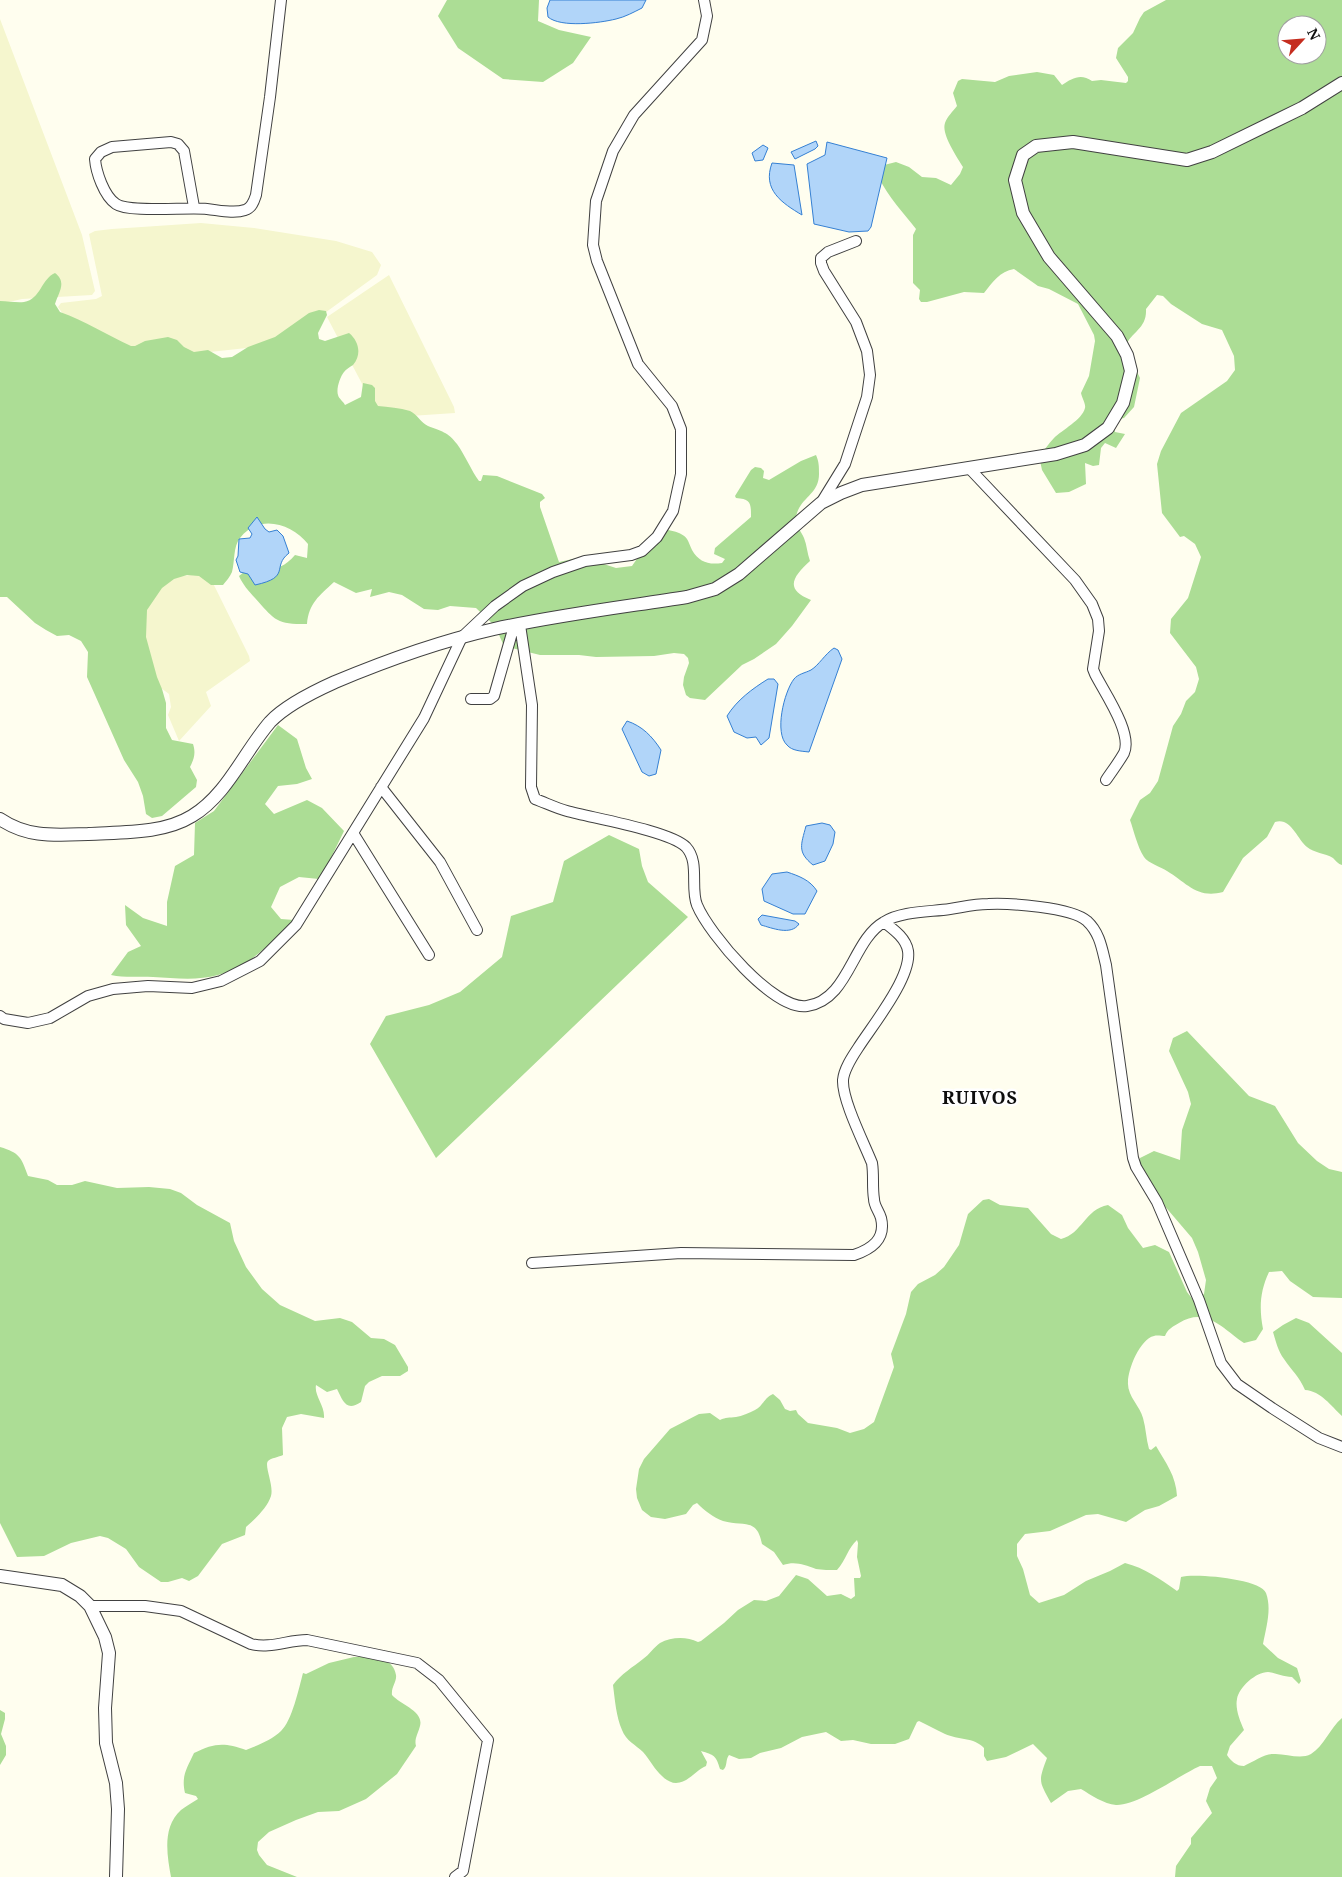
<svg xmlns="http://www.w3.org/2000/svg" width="1342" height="1877" font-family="'Noto Serif',serif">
<rect width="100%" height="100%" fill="#fffeef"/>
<!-- farmland -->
<path fill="#f5f6ce" d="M0,19L82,235L95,291L92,295L22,299L0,304Z
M201,223L254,228L336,241L372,252L381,265L377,275L307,326L293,343L108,363L94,357L58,307L61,303L96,299L102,296L89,234L95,231L112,229Z
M389,275L454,407L455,413L380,418L327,317Z
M208,573L249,656L250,661L206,692L211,706L179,741L168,715L171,707L169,694L157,685L141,638L145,593L155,579Z"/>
<!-- forest -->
<path fill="#acdd95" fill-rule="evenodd" d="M447,0H539L538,21L559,30L591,37L573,63L543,82L503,79L458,48L438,16Z
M1166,0H1342V865C1338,864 1336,861 1333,858C1325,853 1314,853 1307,847C1297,839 1291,817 1275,822L1267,837L1243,858L1223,892C1197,899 1187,883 1167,871C1161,867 1148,863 1144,857C1137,846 1134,831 1130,820L1140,800L1150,793L1158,781L1173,726L1181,714L1186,701L1195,692L1199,679L1196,667L1170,633L1171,619L1188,598L1201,557L1195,544L1184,536L1180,537L1162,513L1157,464L1161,451L1181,413L1227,381L1235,370L1234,356L1222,330L1202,324L1171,304L1163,296L1157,295L1146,309C1147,329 1132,331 1125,347L1140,378L1134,407L1124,418L1115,420L1113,422L1115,432L1125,434L1116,448L1105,443L1101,448L1099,465L1093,466L1085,463L1086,484L1069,492L1056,493L1042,470L1039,456C1045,450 1048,444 1054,438C1062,430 1082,420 1085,408C1086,404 1082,398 1081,393L1089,376L1095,341L1094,335L1078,304L1049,289L1038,286L1014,269C1000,271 992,283 984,293L964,292L927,302H921L919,299L920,290L913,283V235L916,229C903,212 889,198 879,178L884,165L896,162L909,167L922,177L936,178L951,185L960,174L963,167C957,157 941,134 945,123C947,117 953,111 957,106L953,93L958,81L962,79L995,82L1009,76L1037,72L1054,75L1062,85C1072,78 1081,73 1092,81L1101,80L1126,83L1128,81V77L1116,58L1118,48L1133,33L1140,18L1144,12ZM1287,25H1317V55H1287Z
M55,273C67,282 59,292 55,304L60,312C85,321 107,335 131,346H135L145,341L168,337L177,340L184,347L194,352L208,350L222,358L232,357L248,347L275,337L309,313L319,310L326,311L327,315L318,333L319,339L325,341L349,333C359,341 362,355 353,365C350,367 346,369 344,372C340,377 336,389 338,395C339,399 343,401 345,405L361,397L363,383L372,385L375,388V401L378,406C388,407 400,408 410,411C417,414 421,423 428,426C441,431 448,432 457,444C465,455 471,470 479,481H481L483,475L497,476L542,494L545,498L540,502V507L559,562L582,557L616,568L632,566L658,528C666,530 682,531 687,539C689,542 690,546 692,550C699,562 708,565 722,563L725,559L714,554L715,548L751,517C751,503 751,499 736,498L735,496L751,470L755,467L761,468L764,471L763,478L769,480L801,461L816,455C819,462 819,466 819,474C819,495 799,498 796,517C795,525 801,531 804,538C807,545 807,553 810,561C794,576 783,589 811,600L792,626L776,644L754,659L742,665L705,700L690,698L686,695L683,685L684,677L689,663L688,658L684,654L674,653L654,656L596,657L579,655H540L504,646L495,626L476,608L450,606L438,610L424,609L402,595L389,592L370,597L372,589L356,593L334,582C319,596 309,603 307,624C276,625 274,619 255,598C248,590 243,585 239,576L249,568C271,569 280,572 295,555L307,558L308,544C292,524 259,513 240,538C233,547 235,561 232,572C230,577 226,581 223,585H211L199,576L187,575L174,579L162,588L147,610L146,637L157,677L162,689L166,703V728L172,740L193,744C196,753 194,759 190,767L197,780L196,787L162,816L152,818L146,814L143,796L138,782L124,760L87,677L88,652L81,641L69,635L57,636L46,630L35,623L7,597H0V301C8,301 17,303 24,302C41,299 41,279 55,273Z
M278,725L297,739L306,768L312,779L297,784L278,786L265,804L274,814L307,800L322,808L344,831L326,868L319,879L299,877L280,887L271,907L281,919L294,920C272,942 249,967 218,975C197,981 174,978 153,977C139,976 125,978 111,975L128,952L141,946L126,925L125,905L143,918L167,926V902L175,866L194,855L195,823L214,811Z
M609,835L639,849L642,866L648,882L688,917L436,1158L370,1044L386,1016L429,1005L460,992L502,957L511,916L553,902L564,861Z
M1187,1031L1249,1096L1275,1106L1298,1143L1317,1161L1329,1169L1342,1172V1298L1313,1297L1290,1281L1282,1271L1269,1272C1260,1291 1259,1308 1263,1329L1256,1340L1244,1343C1223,1329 1206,1306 1179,1323C1172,1327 1168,1329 1165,1336C1162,1336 1157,1335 1154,1336C1140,1339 1128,1369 1128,1382C1127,1396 1140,1406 1143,1418C1146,1428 1146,1439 1149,1449L1151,1450L1156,1446C1166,1463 1176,1476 1177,1496L1159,1506L1145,1510L1126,1522L1098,1514L1086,1515L1050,1531L1025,1534L1017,1544V1556L1023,1569L1030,1595L1039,1603L1064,1595L1086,1581L1110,1571L1125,1563C1145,1568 1160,1579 1177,1591L1179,1589L1181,1577C1195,1573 1261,1579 1266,1593C1272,1609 1266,1628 1263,1644L1278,1658L1297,1668L1301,1681L1299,1684L1292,1677C1283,1677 1275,1673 1268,1672C1256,1672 1239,1687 1237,1699C1235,1709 1240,1721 1244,1730L1230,1746L1227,1755C1231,1761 1236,1766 1244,1766C1253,1762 1264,1754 1273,1754C1285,1753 1300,1760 1311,1754C1324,1746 1330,1728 1342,1718V1877H1175L1176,1866L1191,1844V1838L1212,1813L1206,1801L1210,1788L1217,1778L1212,1766H1200C1180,1775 1137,1806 1116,1805C1104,1804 1091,1795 1081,1789L1068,1791L1051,1803C1039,1781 1038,1782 1047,1758L1033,1744L1006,1757L987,1761L984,1756V1748C974,1737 958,1740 945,1734C936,1730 928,1725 919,1721L917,1722L909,1739L895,1744H871L853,1740L841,1741L826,1732L802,1737L781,1748L760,1753L751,1758L739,1759L729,1755C725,1760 728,1766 723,1770L720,1769C716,1755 714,1755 701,1751L707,1762L706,1766C696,1770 688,1783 676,1783C671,1783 666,1780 662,1776C655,1770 650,1760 643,1752C636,1745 626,1741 622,1730C616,1716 615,1700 613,1685C621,1674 633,1667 643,1659C649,1655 654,1647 660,1643C671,1637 686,1636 698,1642L701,1641L724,1623L738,1610L754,1600L766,1601L779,1596L796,1575L808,1579L827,1596L841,1594L851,1599L855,1596L854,1578H860L861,1576L857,1557L858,1543L857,1540C848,1548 846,1560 837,1570C830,1570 822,1570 816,1569C804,1565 796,1561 783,1565L774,1552L762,1544C757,1517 743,1527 723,1521C713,1517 705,1511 697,1503L693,1505L686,1514L665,1519L651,1517L642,1510L637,1498L636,1489L639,1469L644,1459L670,1429L699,1414L710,1413L720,1420C726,1417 729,1418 736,1417C742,1416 749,1413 755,1410C763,1406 764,1398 773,1394L780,1400L785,1409L790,1411L796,1410L798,1414L808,1423L837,1428L850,1433L864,1429L874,1422L894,1367L891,1354L906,1314L911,1292L918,1284L935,1275L944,1267L959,1245L968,1214L983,1200L989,1199L1000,1205L1028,1208L1051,1234L1061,1239C1082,1234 1085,1209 1108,1205L1122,1215L1128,1228L1143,1248L1155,1245L1169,1252L1187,1292L1194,1301L1204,1294L1206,1280L1198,1252L1192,1238L1151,1190L1140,1185V1158L1154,1151L1180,1160L1182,1130L1191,1104L1188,1092L1169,1051L1173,1038Z
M0,1147C20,1153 21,1157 28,1176L48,1180L57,1185H72L85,1181L117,1188L149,1187L170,1189L181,1193L197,1205L230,1223L234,1241L246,1267L262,1289L280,1305L315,1321L340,1318L352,1322L371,1338L384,1339L395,1345L408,1367V1371L400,1376H382L369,1382L365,1386L361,1402C346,1412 343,1401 337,1389L327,1392L316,1385C314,1396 325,1405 324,1418L301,1414L287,1417L282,1428L283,1455C279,1457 271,1458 268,1461C264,1466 274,1485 271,1496C267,1508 256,1518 246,1527L245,1535L222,1544L198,1576L189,1581L182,1578L168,1582H161L139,1567L126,1549L108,1538L100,1536L71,1543L44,1556L17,1557L0,1523Z
M1296,1318L1309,1323L1342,1353V1416C1331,1406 1321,1391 1305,1390C1299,1376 1292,1371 1284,1359C1278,1351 1276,1342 1273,1332L1283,1325Z
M354,1657C369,1657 393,1655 396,1675C397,1682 391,1687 392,1695C401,1705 424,1711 420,1726C418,1734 414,1739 416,1746L397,1774L366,1799L339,1811L318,1812L296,1820L269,1832L258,1842L257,1850L259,1855L267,1865L297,1877H171C167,1855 162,1827 181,1810C186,1806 192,1803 198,1799L196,1796L185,1793C181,1776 187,1768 194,1753C214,1743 224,1742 246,1750C258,1745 272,1740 281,1731C292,1721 299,1688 303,1673L306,1674L329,1663Z
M0,1710L5,1713V1719L1,1734L6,1746V1755L0,1765Z"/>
<!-- water -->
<path fill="#b1d5f9" stroke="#3580d3" d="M550,0H646L642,8C634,12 625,17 616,19C600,23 561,28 548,17L547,8Z
M816,141L818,146L815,149L795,159L791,152Z
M827,142L887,158L871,227L868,231L849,232L814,224L807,164L825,155Z
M763,145L768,148L763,160L755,161L752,153Z
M772,163L794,165L802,215C782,203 762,190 772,163Z
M257,517L265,529L269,532L277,530L283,536L289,553C271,567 292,577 255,585L248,574L240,572L236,560L238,556L239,539L250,538L252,534L248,528Z
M834,648L838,650L842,659L809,752C801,751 792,751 787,745C774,733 784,692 794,679C798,674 805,673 811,670C819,665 825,654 834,648Z
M768,679H774L778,684L769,738L761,745L756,737L747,738L734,732L727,716C737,700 752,689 768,679Z
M627,721C642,726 652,736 661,750L656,774L649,776L642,772L622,729Z
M822,823L830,825L835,832L833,844L825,861L813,865C797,852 801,845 806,826Z
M787,872C799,876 810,880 817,891L805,914H793L764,901L762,889L772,874Z
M762,915L795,921L799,924C791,936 772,928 761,925L758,919Z"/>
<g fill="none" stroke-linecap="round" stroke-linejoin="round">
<defs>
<path id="minor" d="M194,207L184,151L178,144L171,142L112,147L101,152L95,159C96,172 104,196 116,204C129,213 187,207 207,209C218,210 234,214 245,210C252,208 254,201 256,195L270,97L281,0
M969,468L1075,580L1092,604L1098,619L1099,631L1093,669L1095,674C1104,692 1133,733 1124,753C1119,762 1112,771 1106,780
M821,503L845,464L867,397L870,375L867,351L856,322L824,271L821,263V258L828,252L856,241
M520,625L532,705L531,787L535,799C546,803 556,808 567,811C592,818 670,831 686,847C700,862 690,888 697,905C709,934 774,1011 807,1006C849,1000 852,940 884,922C902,911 930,912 950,909C963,907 975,904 988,904C1009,903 1071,907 1087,921C1100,933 1102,949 1106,965L1133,1158L1136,1167L1157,1202L1199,1300L1221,1363L1237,1384L1272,1408L1319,1438L1342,1447
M471,699H490L494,696L514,626
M381,787L440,862L477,930
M353,833L429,955
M0,1016L4,1019L28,1023L50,1018L88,996L113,989L148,986L192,988L221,981L260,961L296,925L424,718L462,637L495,606L523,586L553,572L585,561L631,555L642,551L657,537L673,511L681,474V429L672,406L638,364L597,261L593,245L596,201L613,151L634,115L702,40L707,16L704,0
M532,1263L681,1253L854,1255C872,1249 886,1239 881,1218C879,1211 874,1206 874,1199C872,1187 874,1175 872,1163C864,1143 842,1100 843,1080C844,1069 852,1057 858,1048C872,1026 912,977 908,951C906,938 893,929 884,922
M90,1606H145L181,1611L251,1644C270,1649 288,1640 307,1640L417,1663L439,1680L488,1740L463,1871L455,1877"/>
<path id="tertiary" d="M0,819C28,838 55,835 88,834C122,832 163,834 192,816C227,795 244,752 270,722C284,707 315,691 335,682C385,661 441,641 494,629C557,615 623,607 687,597L715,589L739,574L821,503L841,493L862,485L1056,454L1085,445L1108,428L1123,403L1131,371L1127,355L1117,336L1049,257L1023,213L1015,180L1023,155L1036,146L1073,142L1187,160L1212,152L1302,108L1342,83
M0,1576L62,1585L80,1596L90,1606L105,1637L109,1653L105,1708L106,1743L116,1783L118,1809L116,1877"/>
</defs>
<!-- minor casing -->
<use href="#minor" stroke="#414141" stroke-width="12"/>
<!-- tertiary casing -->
<use href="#tertiary" stroke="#414141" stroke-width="14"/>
<!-- minor -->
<use href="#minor" stroke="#fff" stroke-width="10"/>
<!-- tertiary -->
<use href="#tertiary" stroke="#fff" stroke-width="12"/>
</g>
<g text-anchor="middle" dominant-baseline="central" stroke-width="5" stroke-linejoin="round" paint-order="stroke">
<!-- district labels -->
<g font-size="18" font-weight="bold" letter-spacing="1" fill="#0e0e0e" stroke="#fff">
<text x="980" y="1097">RUIVOS</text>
</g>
</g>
<!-- north arrow -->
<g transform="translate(1302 40) rotate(64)"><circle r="24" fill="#ffffff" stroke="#9f9f9f"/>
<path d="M0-4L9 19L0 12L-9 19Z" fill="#c52d1f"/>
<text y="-8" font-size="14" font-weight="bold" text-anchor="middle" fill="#0e0e0e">N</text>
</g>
</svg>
